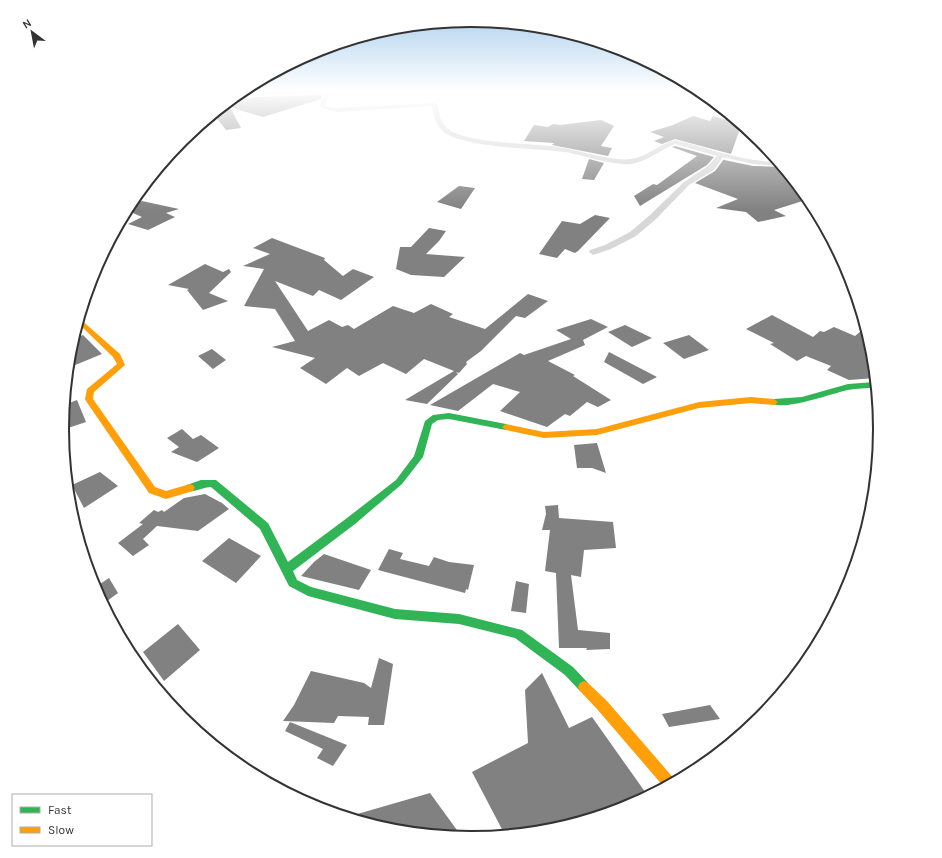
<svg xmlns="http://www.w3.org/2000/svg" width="942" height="858" font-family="Karla,sans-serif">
<rect width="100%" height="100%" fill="#fff"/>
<!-- building -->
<path fill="#818181" d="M322,95L321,99L263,117L230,107L241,128L226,130L216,117V112L228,102L256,97Z
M693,116L710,121L713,116L731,121L728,122L741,126L731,154L675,139L662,144L654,141L664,137L650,132L673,125Z
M601,120L614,126L601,146L612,148L608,156L552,145L554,143L524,141L534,125L548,127L553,124L560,125Z
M675,146L714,157L707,165L640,206L634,196L653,184L657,185L697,156L672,147Z
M589,159L604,163L594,180L582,179Z
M724,159V160L753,166L783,167L809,199L774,210L786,216L758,222L746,212L716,208L738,199L695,183L715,171Z
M459,186L475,188L461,209L437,202Z
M132,201L137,203L142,201L179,209L166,213L175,217L148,230L128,224L142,217L126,210Z
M595,215L610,218L578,251L575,253L565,249L557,258L539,254L562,221L580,224Z
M429,228L446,231L439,241L426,254L465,257L444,277L411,275L396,269L400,247H411Z
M272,238L325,258L324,260L343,276L353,269L374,277L341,300L319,290L313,296L275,281L308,331L329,320L342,327L348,325L354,329L393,306L414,313L431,304L453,314L449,317L485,329L528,294L548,301L525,318L516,316L481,351L466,362L467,364L459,373L456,372L458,374L427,404L405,400L454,371L424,359L406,374L383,363L359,376L347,368L326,384L300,368L315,358L272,347L295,341L275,309L244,306L264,269L243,266L270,254L253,248Z
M205,264L223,272L229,269L231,272L209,293L228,301L203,310L187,290L189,289L168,285Z
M772,315L813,337L820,331L824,332L834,327L855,336L861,331L867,333L872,349L875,378L849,380L827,370L831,366L806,356L797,361L770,344L774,343L746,329Z
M591,319L608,327L583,340L585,345L548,361L575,375L573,376L611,400L598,407L587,402L570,416L565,414L547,427L500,411L520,392L493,384L458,411L430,405L520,353L524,355L571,339L556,330Z
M625,325L652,338L632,347L608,332Z
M83,335L102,354L68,368L70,349L73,339Z
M689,335L709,350L684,359L663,343Z
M212,349L226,360L213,369L198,356Z
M609,352L657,377L643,384L604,362Z
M77,400L86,422L68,428L63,418L64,405Z
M182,429L193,439L201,435L219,448L197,462L171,452L179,447L167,438Z
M597,443L606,473L592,468H577L574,445Z
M100,472L118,486L84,508L72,485Z
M205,494L222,503L229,509L198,531L157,526L143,539L149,545L133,556L118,543L143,524L139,523L154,510L158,512L162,510L164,512L184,498Z
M558,505L559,518L613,522L616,548L584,550L581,577L571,575L578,630L610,633V649L586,650L587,648H559L556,573L545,571L550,530H542L546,514L545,506Z
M229,538L261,556L236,583L202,561Z
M389,549L403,553L400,559L429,566L434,557L449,562L474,565L468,590L466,589L465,593L378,570Z
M324,554L371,570L359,590L301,576L314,562Z
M109,578L118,593L103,604L94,588Z
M516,581L529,584L526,613L511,611Z
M178,624L200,650L164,681L143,652Z
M379,658L393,664L384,725H368L369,717L338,716L334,723L283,721L294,705L311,671L364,683L371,688Z
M542,673L569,728L592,717L648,796L627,807L551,830L505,835L472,772L528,743L525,690Z
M710,705L720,719L669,727L662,714Z
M290,722L347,745L333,766L317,758L323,749L285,731Z
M430,793L462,837L391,830L347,817Z"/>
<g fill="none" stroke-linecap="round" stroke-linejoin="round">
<!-- street -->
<path fill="#d7d7d7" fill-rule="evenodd" d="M293,90H326L323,92L256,96L229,101C243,90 275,91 293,90Z
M326,90H332L325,106L336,108L434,103L438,105C439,115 441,125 451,131C475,144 530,143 559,147C577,150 615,162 631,159C647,157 659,144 675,140C709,148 743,162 778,162L781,166L753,164L723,157L714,170L689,185L656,219L636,236L611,249L593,255L589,252L590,250L605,245L630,232L650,215L684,182L708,166L717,156L675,144C660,150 648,161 631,164C615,166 582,155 565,152C535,148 467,148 445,133C436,126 433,116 432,106L336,112L319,107Z"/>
<!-- fast -->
<path fill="#30b455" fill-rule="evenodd" d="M875,382L876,387C866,389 857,388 848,390C833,393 780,413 770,402L774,399L802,397L848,384Z
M449,413L506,424L510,427L506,430L449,419L438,420L432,424L423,457L402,484L355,524L293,571L297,580L311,587L395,609L459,614L522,630L573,667L588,683L590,687L588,691L584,693L580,691L565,675L515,638L459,624L395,619L308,596L289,586L260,529L211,487C203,487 193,493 187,491L185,488L187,485L201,480H216L268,523L288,562L347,518L396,480L414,456L425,421L433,415Z"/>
<!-- slow -->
<path fill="#ff9f0a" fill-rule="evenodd" d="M79,318L120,354L125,365L94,392L93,399L155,487L166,491L190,484L193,485L195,488L193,491L166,499L149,493L86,401L85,399L87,389L117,364L113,357L78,323Z
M751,397L774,399L778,402L774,405L751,403L699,408L597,435L544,438L506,430L502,427L506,424L544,432L597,429L699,402Z
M584,681L588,683L607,701L676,781L664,787L597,709L580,691L578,687L580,683Z"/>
</g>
<!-- sky -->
<linearGradient id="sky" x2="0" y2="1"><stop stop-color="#a3caec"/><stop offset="0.43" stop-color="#fff"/><stop offset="1" stop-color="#fff" stop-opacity="0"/></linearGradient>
<rect width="942" height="210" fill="url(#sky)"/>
<!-- crop -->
<path d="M0 0H942V858H0ZM69 429a402 402 0 1 1 804 0a402 402 0 1 1-804 0Z" fill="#fff" fill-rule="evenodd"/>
<path fill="none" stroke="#333" stroke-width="2" d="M69 429a402 402 0 1 1 804 0a402 402 0 1 1-804 0Z"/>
<!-- legend -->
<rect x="12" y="794" width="140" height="52" fill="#ffffff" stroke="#adadad"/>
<rect x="20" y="807" width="20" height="6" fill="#30b455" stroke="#adadad"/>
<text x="48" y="814" font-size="12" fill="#333333">Fast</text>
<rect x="20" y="827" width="20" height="6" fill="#ff9f0a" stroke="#adadad"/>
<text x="48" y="834" font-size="12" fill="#333333">Slow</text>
<!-- north arrow -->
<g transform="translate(32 32) rotate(328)" stroke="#ffffff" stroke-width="3" paint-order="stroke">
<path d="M0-3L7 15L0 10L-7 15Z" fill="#333333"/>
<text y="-6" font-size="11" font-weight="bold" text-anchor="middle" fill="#333333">N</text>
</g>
</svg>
